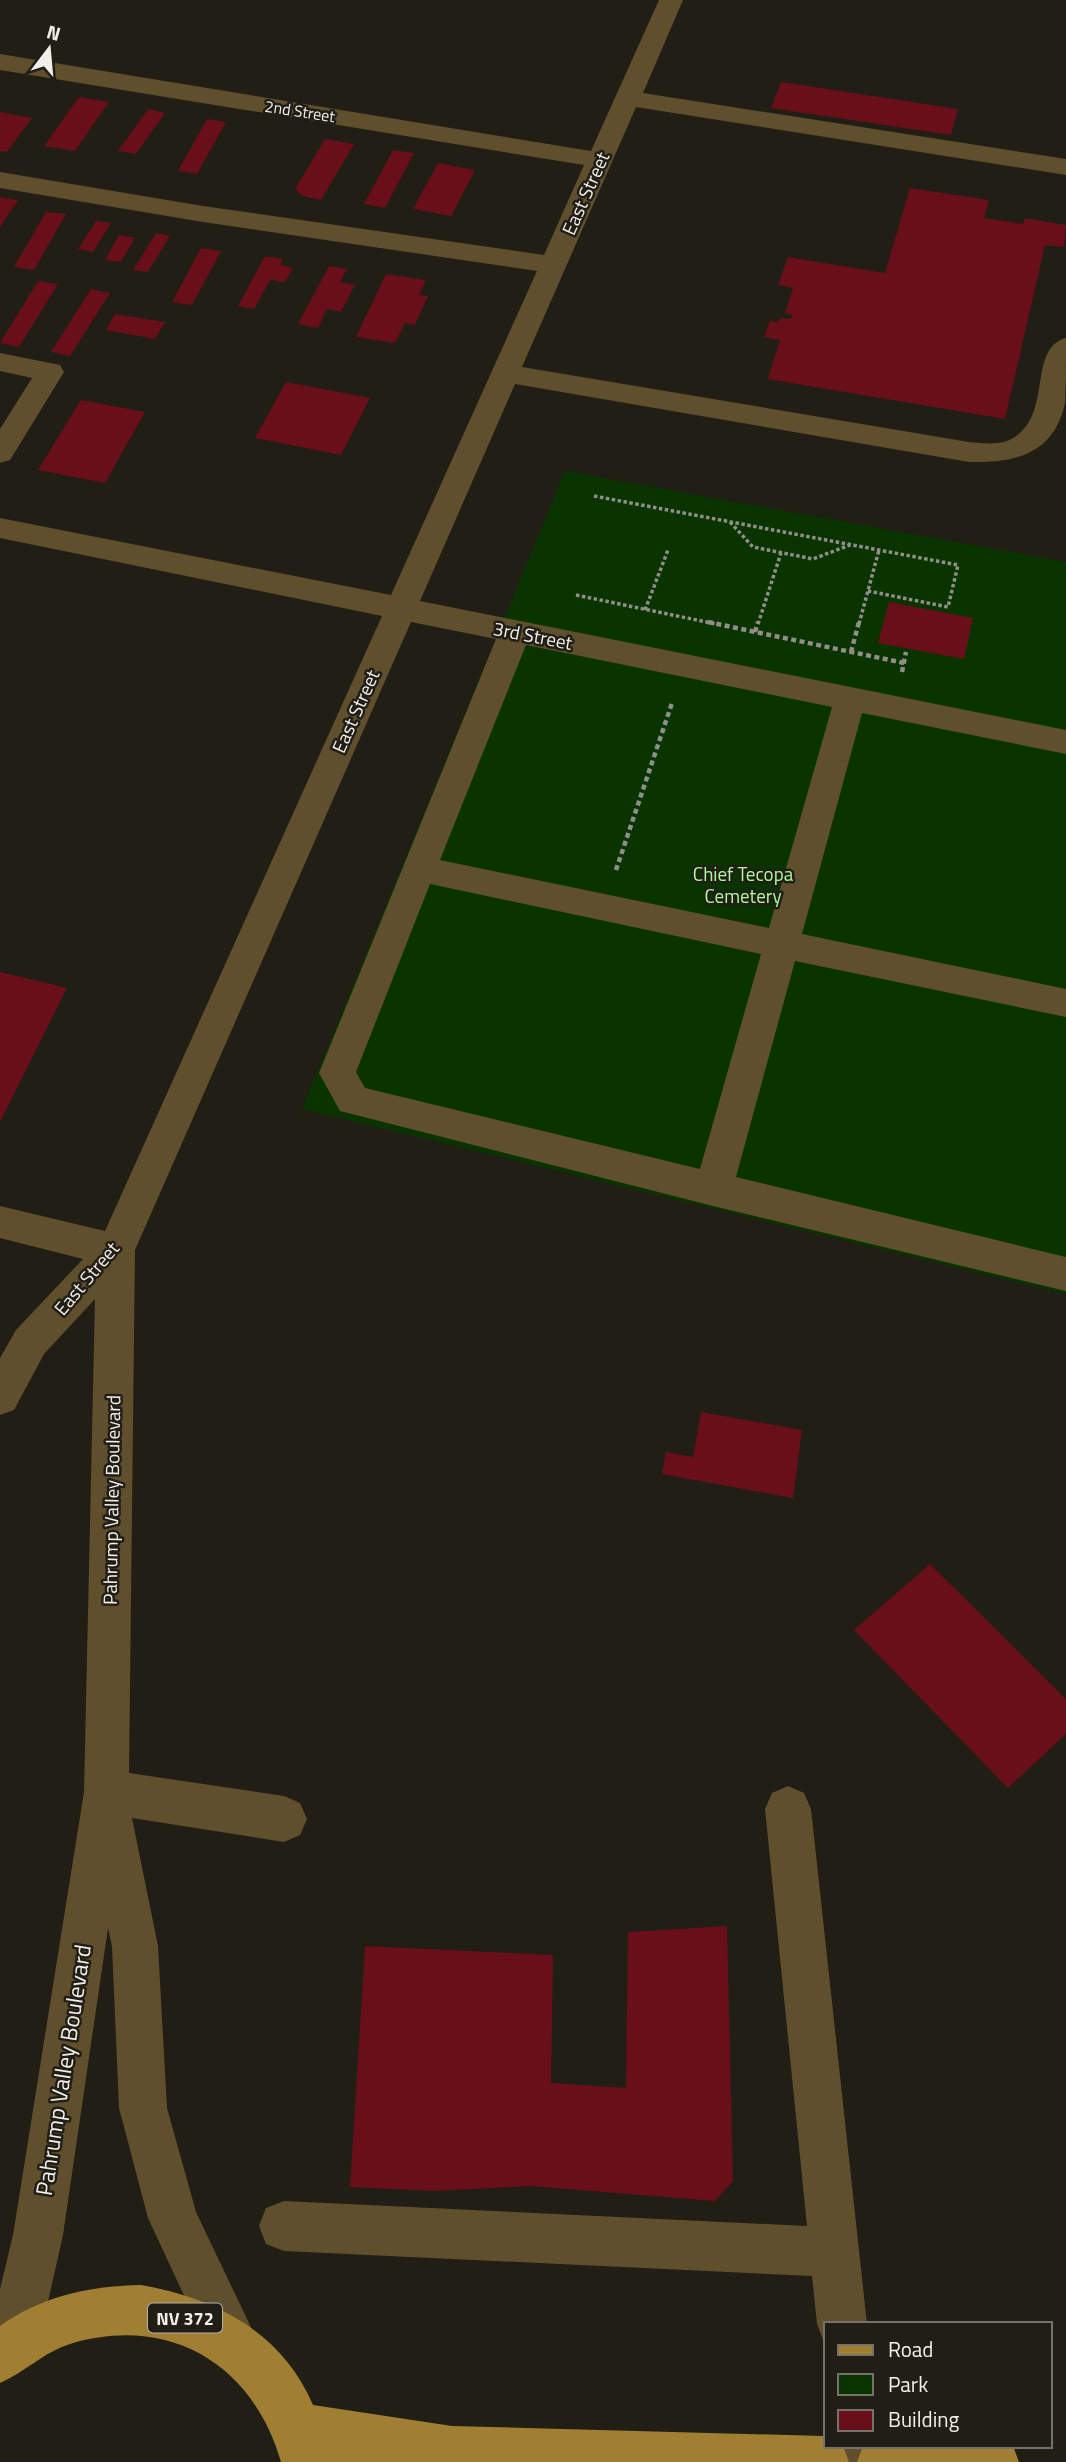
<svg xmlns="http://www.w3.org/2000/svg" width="1066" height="2462" font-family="'Titillium Web',sans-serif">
<rect width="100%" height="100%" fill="#211e16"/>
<!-- green -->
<path fill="#093400" d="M565,471L1066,562V1294L302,1109Z"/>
<!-- building -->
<path fill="#680f19" d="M781,82L958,109L951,135L771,108Z
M79,97L109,102L75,151L44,146Z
M148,109L165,113L136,154L118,151Z
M0,112L32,118L7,152L0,151Z
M207,119L226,122L197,174L178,171Z
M325,139L354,144L321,200L303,196L295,189Z
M393,150L414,153L385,208L364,204Z
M438,163L475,170L451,216L413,209Z
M910,188L989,200L984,218L1023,224L1025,218L1066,225L1064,247L1045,245L1005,419L768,379L780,340L764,337L770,321L778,322L780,318L791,319L793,315L785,313L793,288L778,285L788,257L885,273Z
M0,197L18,200L0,227Z
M46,212L66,214L34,270L14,267Z
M96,221L111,223L93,252L78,249Z
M156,233L170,236L148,272L133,270Z
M119,235L135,238L121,262L105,260Z
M201,248L221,251L192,305L172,302Z
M265,256L283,259L280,265L293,268L285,282L270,280L254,309L238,306Z
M329,266L347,269L340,282L355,285L341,312L327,309L318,328L298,324Z
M386,274L426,280L419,295L428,296L415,325L405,323L395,343L356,337Z
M38,281L58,284L19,347L0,343Z
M91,289L110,293L70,356L51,352Z
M115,314L165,322L155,339L106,330Z
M286,382L370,398L341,455L255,438Z
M81,400L145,412L105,483L38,470Z
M889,602L973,618L964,659L878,643Z
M0,972L67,988L0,1122Z
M701,1412L802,1430L793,1498L662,1474L666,1452L693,1457Z
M930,1564L1066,1699V1734L1008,1788L854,1630Z
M727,1926L733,2181L715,2201L530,2186L434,2191L350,2187L365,1946L553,1955L551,2083L626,2088L628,1932Z"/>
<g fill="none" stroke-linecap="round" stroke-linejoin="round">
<!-- path-far1 -->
<path stroke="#918e88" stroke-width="3.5" stroke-dasharray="3.5 2.5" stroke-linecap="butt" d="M594,496L958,565L948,607L868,591
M730,522L753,547L813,559L850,545
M576,595L716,624
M645,610L668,550
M758,624L781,553
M859,624L879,550"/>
<!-- path -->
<path stroke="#918e88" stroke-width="4.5" stroke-dasharray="5 3.5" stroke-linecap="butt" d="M708,622L904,663
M755,632L758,622
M851,652L859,622
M902,672L906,652
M616,870L672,703"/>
<!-- minor -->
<path fill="#5f4f2d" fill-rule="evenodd" d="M659,0H683L643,93L1066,159V175L636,107L522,367L969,442C981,443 996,445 1007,441C1056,421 1025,349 1066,338C1066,359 1066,383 1065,403C1054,455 1014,463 969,462L515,384L420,601L1066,730V754L862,713L802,934L1066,989V1017L795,961L736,1177L1066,1257V1291L713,1206L340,1111L319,1073L496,639L411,622L135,1250L129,1773L284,1796L300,1803L307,1819L300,1835L284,1842L132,1818L158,1946L167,2108L196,2212L258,2342L250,2360L232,2368L214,2360L148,2218L119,2108L112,1946L108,1928L63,2235L38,2346L30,2364L12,2372L0,2367V2289L13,2235L84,1792L95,1299L44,1354L14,1410L0,1415V1358L16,1330L83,1259L0,1238V1206L105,1231L382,616L0,538V518L391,595L537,271L203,222L0,188V172L203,206L544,255L584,165L0,70V54L591,151ZM526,645L832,707L769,928L440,860ZM430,884L761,954L700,1169L365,1088L356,1072Z
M0,353L60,365L64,372L10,460L0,463V429L32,378L0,371Z
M788,1786L804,1793L811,1809L867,2324H826V2343L824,2342L817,2324L812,2276L284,2251L266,2244L259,2226L266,2208L284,2201L807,2226L765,1809L772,1793Z
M829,2446H881L883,2462H831Z"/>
<!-- major -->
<path fill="#a07f32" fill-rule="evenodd" d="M141,2285C215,2298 282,2332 313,2405L452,2426L823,2436L826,2437V2446H843L849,2462H281C253,2364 169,2314 70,2344C44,2352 25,2372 0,2383V2326C42,2296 90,2286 141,2285Z
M863,2446H1013L1019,2462H857Z"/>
</g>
<g text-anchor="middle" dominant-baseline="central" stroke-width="5" stroke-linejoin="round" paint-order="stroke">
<!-- far-street labels -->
<g font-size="16" fill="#f2efea" stroke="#211e16">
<text transform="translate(300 111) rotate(9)">2nd Street</text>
</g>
<!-- shield labels -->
<rect fill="#211e16" stroke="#b3b0aa" stroke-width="2" x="148" y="2303.5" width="74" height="29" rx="5"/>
<g font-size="18" font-weight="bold" fill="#f2efea">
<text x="185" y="2318">NV 372</text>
</g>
<!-- street labels -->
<g font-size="19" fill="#f2efea" stroke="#211e16">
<text transform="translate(585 193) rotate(-66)">East Street</text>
<text transform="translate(533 635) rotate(11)">3rd Street</text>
<text transform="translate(355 711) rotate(-66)">East Street</text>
<text transform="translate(86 1278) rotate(-50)">East Street</text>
<text transform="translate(111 1500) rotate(-89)">Pahrump Valley Boulevard</text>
</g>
<!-- park labels -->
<g font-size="19" fill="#acfb99" stroke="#211e16">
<text x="743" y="873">Chief Tecopa<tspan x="743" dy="22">Cemetery</tspan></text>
</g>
<!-- near-street labels -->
<g font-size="23" fill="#f2efea" stroke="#211e16">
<text transform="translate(63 2070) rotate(-81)">Pahrump Valley Boulevard</text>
</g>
</g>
<!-- legend -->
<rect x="824" y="2322" width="228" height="126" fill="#211e16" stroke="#75726b" stroke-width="2"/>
<rect x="838" y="2345" width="35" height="10" fill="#a07f32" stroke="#75726b" stroke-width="2"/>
<text x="888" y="2357" font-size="21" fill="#f2efea">Road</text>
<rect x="838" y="2374" width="35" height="21" fill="#093400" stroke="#75726b" stroke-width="2"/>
<text x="888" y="2392" font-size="21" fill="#f2efea">Park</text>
<rect x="838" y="2410" width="35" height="21" fill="#680f19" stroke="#75726b" stroke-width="2"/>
<text x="888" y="2427" font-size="21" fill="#f2efea">Building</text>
<!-- north arrow -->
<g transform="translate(49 49) rotate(16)" stroke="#211e16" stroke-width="5" paint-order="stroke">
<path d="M0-5L12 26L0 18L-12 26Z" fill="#f2efea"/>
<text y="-10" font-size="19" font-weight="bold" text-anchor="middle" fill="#f2efea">N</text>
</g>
</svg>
